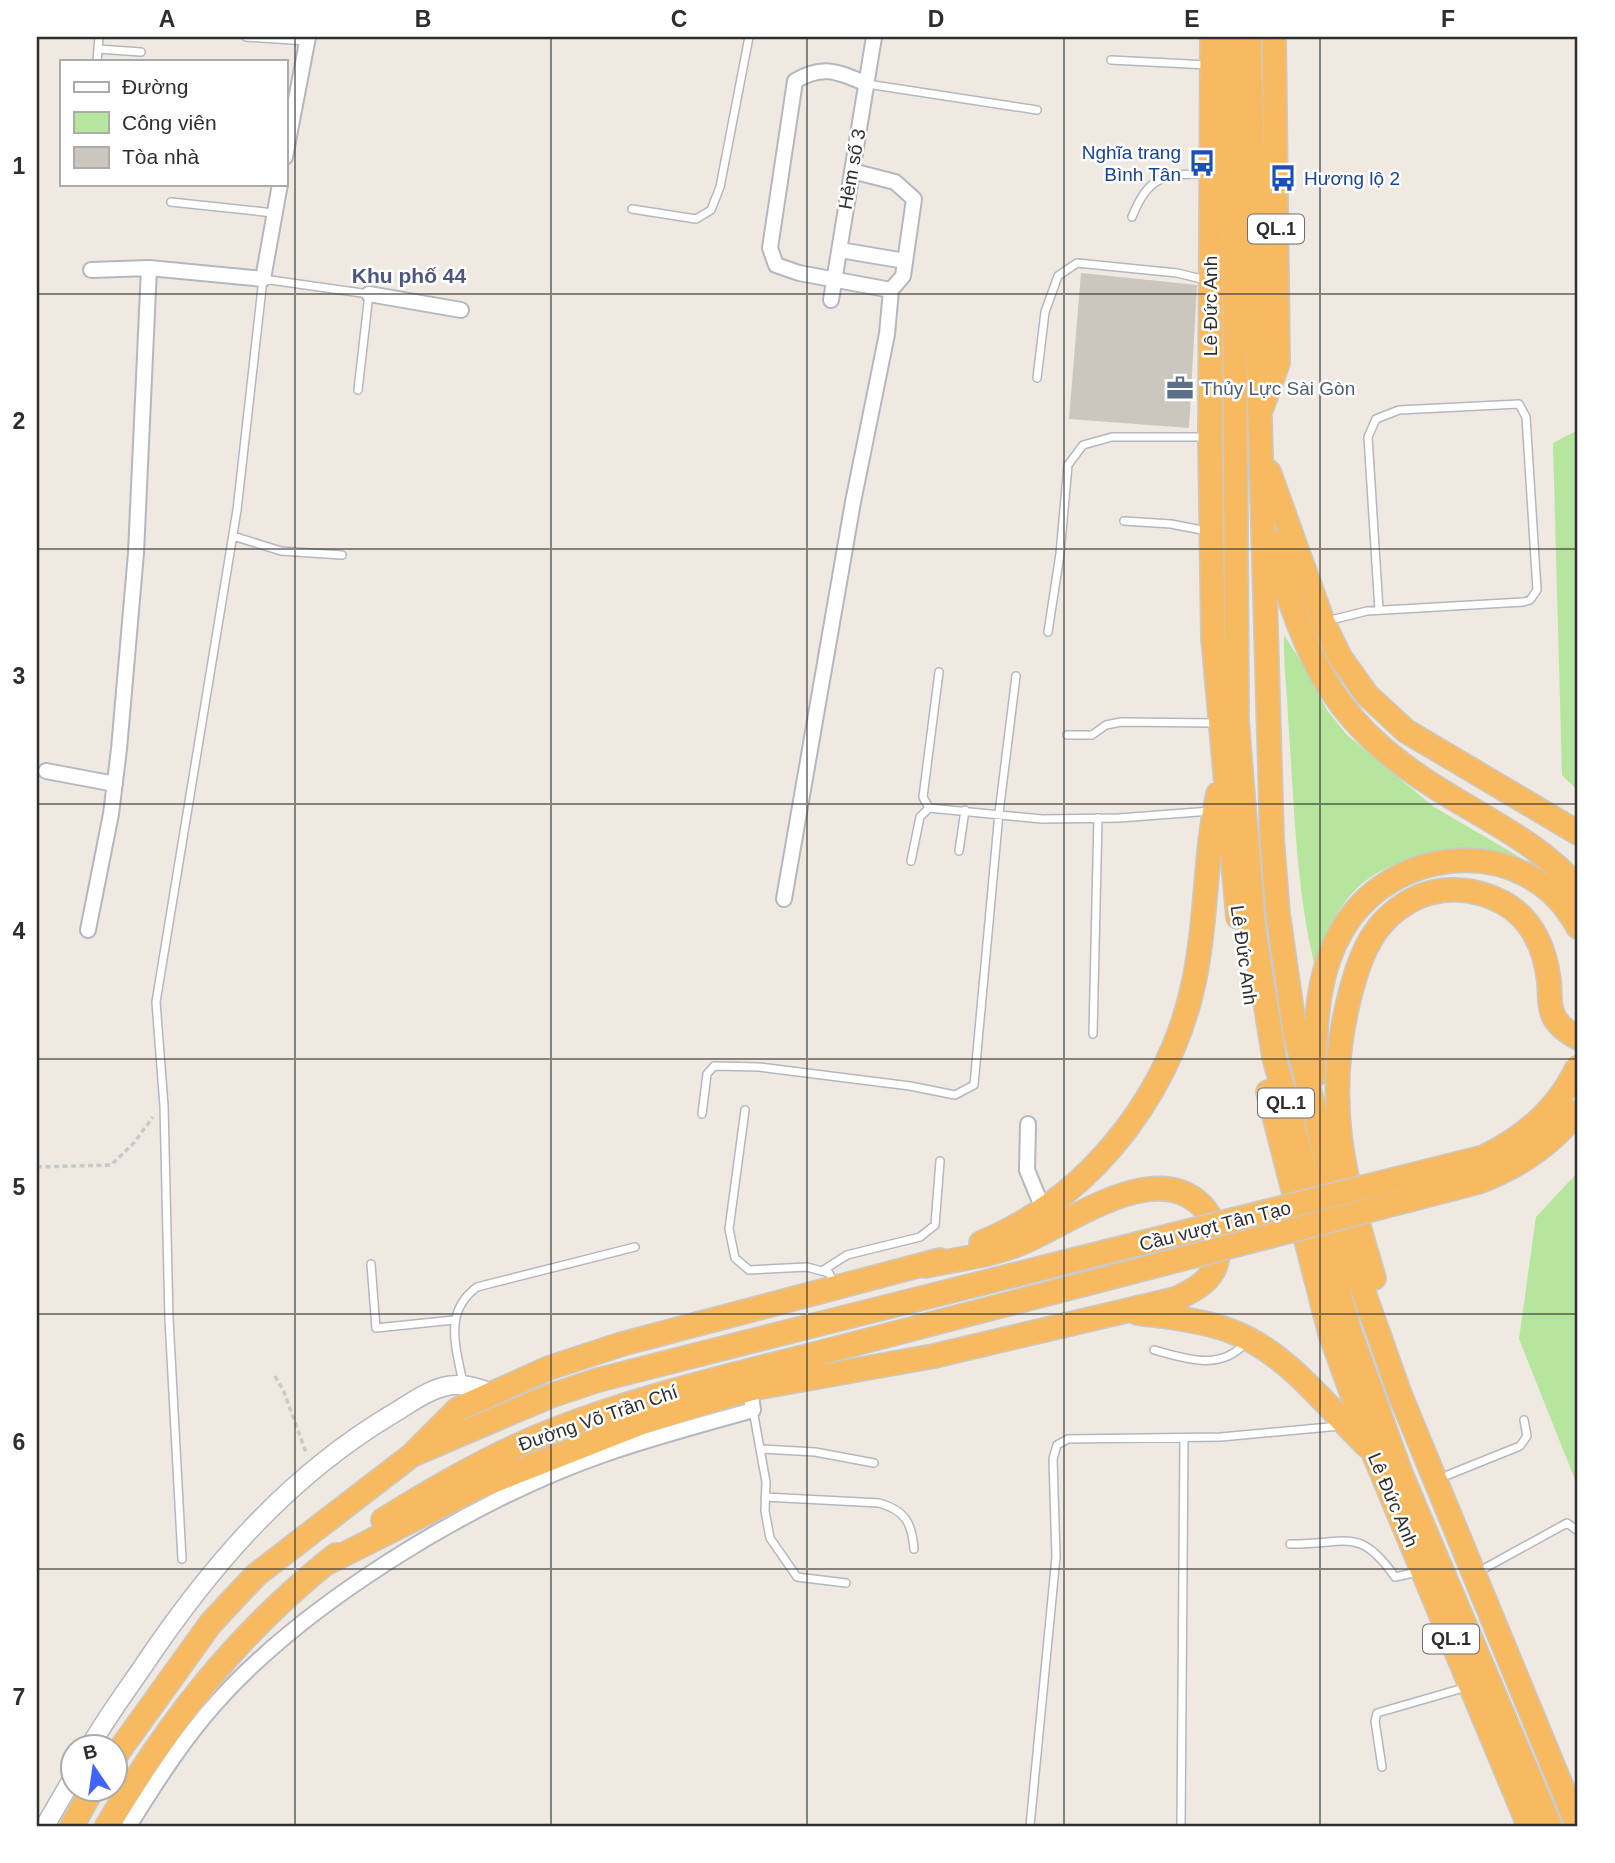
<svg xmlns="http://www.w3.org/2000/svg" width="1615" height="1863" font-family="Helvetica,sans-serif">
<rect width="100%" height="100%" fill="#efe9e1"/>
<!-- green -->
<path fill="#b6e59e" d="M1578,430V791L1562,775L1553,443Z
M1284,635L1314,682L1326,709L1347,735L1434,807L1523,859L1565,896C1546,884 1523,863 1501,857C1458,845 1406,853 1368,879C1342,897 1324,934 1314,963C1295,882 1294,798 1288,716C1287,688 1283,663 1284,635Z
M1578,1172V1487L1519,1339L1536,1217Z"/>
<!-- building -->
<path fill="#cbc7bf" d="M1081,273L1197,285L1189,428L1069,419Z"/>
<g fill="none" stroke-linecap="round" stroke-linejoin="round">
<defs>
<path id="service" d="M246,37L307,41
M98,49L141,52
M1111,60L1208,65
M97,61L99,37
M867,84L1037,110
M171,202L274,213
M632,209L696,219L711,210L720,187L749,37
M1132,217C1149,175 1164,174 1207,174
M1037,378L1045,312L1058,276L1077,263L1177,273L1206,280
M1124,521L1171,524L1207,531
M233,536L281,551L342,555
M1327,621L1367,611L1523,602L1530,600L1537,590L1526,417L1519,404L1399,410L1376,419L1368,437L1379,610
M1048,632L1060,554L1068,465L1083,445L1112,437H1206
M939,672L923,797L929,808L1042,819L1119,818L1211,811
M1067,735H1092L1106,725L1121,722L1216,723
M959,851L965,810
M911,861L920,817L929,808
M1093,1034L1098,818
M745,1110L729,1229L735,1258L749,1270L807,1267L829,1273L835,1285
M702,1114L707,1074L714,1066L759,1067L910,1086L955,1095L974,1085L999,813L1016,676
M371,1264L376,1328L454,1320
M822,1271L847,1255L920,1237L935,1225L940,1161
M1154,1350C1186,1359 1221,1371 1245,1343
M463,1383C456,1347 443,1312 477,1287L635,1247
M753,1410L766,1482L765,1511L770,1538L797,1577L846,1583
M761,1449L815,1452L874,1463
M1448,1475L1520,1446L1527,1436L1524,1420
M765,1497L879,1503C905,1510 912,1523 914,1549
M1290,1544C1346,1545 1359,1525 1395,1577L1418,1572
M182,1559L169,1319L164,1106L156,1002L237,510L263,279L369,294L358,390
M1487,1567L1567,1523L1578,1531
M1382,1767L1375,1721L1377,1713L1467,1687
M1030,1826L1056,1557L1053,1459L1057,1445L1068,1439L1221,1437L1340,1426
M1181,1826L1184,1438"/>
<path id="minor" d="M867,84C838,72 824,64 795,81L770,248L776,265L799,273L891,290
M285,157L308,37
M840,250L905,261
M91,270L149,268L263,279L280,184
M369,294L461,310
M831,300L874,37
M46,771L115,784
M784,899L853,502L887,334L891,290L903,276L914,199L895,182L852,171
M88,930L111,814L119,749L136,553L149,268
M1028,1124L1027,1170L1043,1209
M129,1826C152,1789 176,1751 204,1717C294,1608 473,1499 605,1454C654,1437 704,1424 753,1410L750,1389"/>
<path id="tertiary" d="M89,1748C105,1720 124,1694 142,1668C209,1568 285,1479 389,1416C426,1394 447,1373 490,1393
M45,1826L74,1776"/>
<path id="trunk" d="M1212,37L1210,437L1213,637L1238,917
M1230,37L1234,191L1237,722L1254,932L1274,1057L1349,1330L1401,1474L1550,1826
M1249,37L1272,839L1278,914L1295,1032L1349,1251L1401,1397L1578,1826
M1262,407L1278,363L1274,37
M1269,472L1323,622L1340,657L1367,695L1406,731L1578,833
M1272,542C1309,669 1335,728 1453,798C1496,824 1545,849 1578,888
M1313,1077C1316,1029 1316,974 1341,932C1391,843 1528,832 1578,927
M1268,1092L1330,1333L1373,1452L1529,1826
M981,1243C1097,1195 1180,1082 1198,959C1207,904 1206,848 1218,794
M1374,1278C1343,1175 1322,1099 1351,991C1361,953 1374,921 1410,901C1439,885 1473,887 1502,902C1532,918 1545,949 1549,981C1550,991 1549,1003 1552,1012C1556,1025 1568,1032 1578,1038
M1138,1313C1168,1317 1200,1320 1228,1330C1285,1350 1325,1405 1367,1446
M412,1455L458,1409L549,1368L622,1344L940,1260
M383,1520C428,1492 474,1465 523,1443C619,1401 722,1378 823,1352
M323,1565L478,1487L643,1422L750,1389L934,1356L1176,1299C1194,1290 1213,1281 1217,1260C1220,1242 1215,1218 1201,1205C1153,1158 1067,1225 1019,1244C990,1256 956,1259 925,1266
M116,1755L211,1623L256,1575L412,1455L550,1396L598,1380L815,1325
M72,1826L92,1790
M107,1826C170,1720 238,1632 336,1555"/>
</defs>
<!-- service casing -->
<use href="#service" stroke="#b4b7c1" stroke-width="10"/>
<!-- minor casing -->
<use href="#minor" stroke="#b4b7c1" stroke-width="18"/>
<!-- tertiary casing -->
<use href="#tertiary" stroke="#b4b7c1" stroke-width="21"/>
<!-- trunk casing -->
<use href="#trunk" stroke="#c9c9c9" stroke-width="26"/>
<!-- path -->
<path stroke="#c9c9c9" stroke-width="3.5" stroke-dasharray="5 3.5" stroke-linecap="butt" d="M37,1167L111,1165L133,1144L153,1117
M275,1376L284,1392L307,1455"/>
<!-- service -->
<use href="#service" stroke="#fff" stroke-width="7"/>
<!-- minor -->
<use href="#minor" stroke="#fff" stroke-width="14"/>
<!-- tertiary -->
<use href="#tertiary" stroke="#fff" stroke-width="18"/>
<!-- trunk -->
<use href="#trunk" stroke="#f8ba60" stroke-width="23"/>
<defs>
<path id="trunk-bridge" d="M815,1325L1484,1157C1525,1137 1559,1108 1578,1066
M823,1352L1478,1182C1519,1167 1551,1145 1578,1111"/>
</defs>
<!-- trunk-bridge casing -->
<use href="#trunk-bridge" stroke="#c9c9c9" stroke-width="26" stroke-linecap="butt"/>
<!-- trunk-bridge -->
<use href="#trunk-bridge" stroke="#f8ba60" stroke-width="23"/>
</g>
<!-- grid -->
<path fill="none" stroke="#2e2e2e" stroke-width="2" stroke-opacity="0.55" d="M295,37V1826M551,37V1826M807,37V1826M1064,37V1826M1320,37V1826M37,294H1578M37,549H1578M37,804H1578M37,1059H1578M37,1314H1578M37,1569H1578"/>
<!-- icons -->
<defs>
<symbol id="bus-bare" viewBox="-9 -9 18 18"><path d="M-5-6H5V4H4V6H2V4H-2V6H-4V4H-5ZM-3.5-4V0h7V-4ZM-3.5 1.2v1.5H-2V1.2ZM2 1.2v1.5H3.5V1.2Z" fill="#1a4fb4" stroke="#fff" stroke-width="2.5" paint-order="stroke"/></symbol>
<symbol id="office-bare" viewBox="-9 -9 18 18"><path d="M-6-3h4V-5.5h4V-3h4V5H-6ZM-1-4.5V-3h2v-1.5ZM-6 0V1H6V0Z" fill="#5c6f8a" stroke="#fff" stroke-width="2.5" paint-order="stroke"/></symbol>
</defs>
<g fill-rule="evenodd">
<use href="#bus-bare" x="1183" y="144" width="38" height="38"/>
<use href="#bus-bare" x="1264" y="159" width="38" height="38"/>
<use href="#office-bare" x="1161" y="369" width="38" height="38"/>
</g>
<g text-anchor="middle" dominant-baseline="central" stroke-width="5" stroke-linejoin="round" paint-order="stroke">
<!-- shield labels -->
<g fill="#fff" stroke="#6d6d6d" stroke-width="2">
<rect x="1248" y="214.5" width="56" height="29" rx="5"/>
<rect x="1258" y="1088.5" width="56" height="29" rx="5"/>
<rect x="1423" y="1624.5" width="56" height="29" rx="5"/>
</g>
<g font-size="18" font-weight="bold" fill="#2e2e2e">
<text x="1276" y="229">QL.1</text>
<text x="1286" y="1103">QL.1</text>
<text x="1451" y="1639">QL.1</text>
</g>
<!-- transit labels -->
<g font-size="19" fill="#164399" stroke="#fff" text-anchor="end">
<text x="1181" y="152">Nghĩa trang<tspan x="1181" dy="22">Bình Tân</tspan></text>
<text x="1304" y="178" text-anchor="start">Hương lộ 2</text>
</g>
<!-- street labels -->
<g font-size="19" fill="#2e2e2e" stroke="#fff">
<text transform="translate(852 169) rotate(-80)">Hẻm số 3</text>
<text transform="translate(1210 306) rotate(-90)">Lê Đức Anh</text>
<text transform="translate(1244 955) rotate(82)">Lê Đức Anh</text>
<text transform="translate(1215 1226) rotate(-14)">Cầu vượt Tân Tạo</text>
<text transform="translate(598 1418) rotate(-19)">Đường Võ Trần Chí</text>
<text transform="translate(1393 1500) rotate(67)">Lê Đức Anh</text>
</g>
<!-- service labels -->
<g font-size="19" fill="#4e5e75" stroke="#fff" text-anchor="start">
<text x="1201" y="388">Thủy Lực Sài Gòn</text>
</g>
<!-- neighbourhood labels -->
<g font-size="21" font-weight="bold" fill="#4d5680" stroke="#fff">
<text x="409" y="275">Khu phố 44</text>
</g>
</g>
<!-- border -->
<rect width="1615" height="1863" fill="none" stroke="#ffffff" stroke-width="77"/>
<!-- legend -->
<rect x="60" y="60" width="228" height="126" fill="#ffffff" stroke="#ababab" stroke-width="2"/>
<rect x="74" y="82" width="35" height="10" fill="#ffffff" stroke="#ababab" stroke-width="2"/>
<text x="122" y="94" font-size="21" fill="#2e2e2e">Đường</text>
<rect x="74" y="112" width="35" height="21" fill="#b6e59e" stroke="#ababab" stroke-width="2"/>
<text x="122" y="130" font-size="21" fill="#2e2e2e">Công viên</text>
<rect x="74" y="147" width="35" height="21" fill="#cbc7bf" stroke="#ababab" stroke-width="2"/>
<text x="122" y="164" font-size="21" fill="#2e2e2e">Tòa nhà</text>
<!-- north arrow -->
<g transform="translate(94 1768) rotate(347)"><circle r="33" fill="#ffffff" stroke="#ababab" stroke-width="2"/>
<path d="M0-5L12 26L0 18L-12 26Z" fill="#4264fb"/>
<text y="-10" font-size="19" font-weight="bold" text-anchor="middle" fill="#2e2e2e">B</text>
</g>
<rect x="38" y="38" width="1538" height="1787" fill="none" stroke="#2e2e2e" stroke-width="2.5"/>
<g font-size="23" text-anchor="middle" font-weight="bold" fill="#2e2e2e">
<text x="167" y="27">A</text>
<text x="423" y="27">B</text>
<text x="679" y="27">C</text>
<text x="936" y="27">D</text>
<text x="1192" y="27">E</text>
<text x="1448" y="27">F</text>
<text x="19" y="174">1</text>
<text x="19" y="429">2</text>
<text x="19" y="684">3</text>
<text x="19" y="939">4</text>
<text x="19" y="1195">5</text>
<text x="19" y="1450">6</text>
<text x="19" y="1705">7</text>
</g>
</svg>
